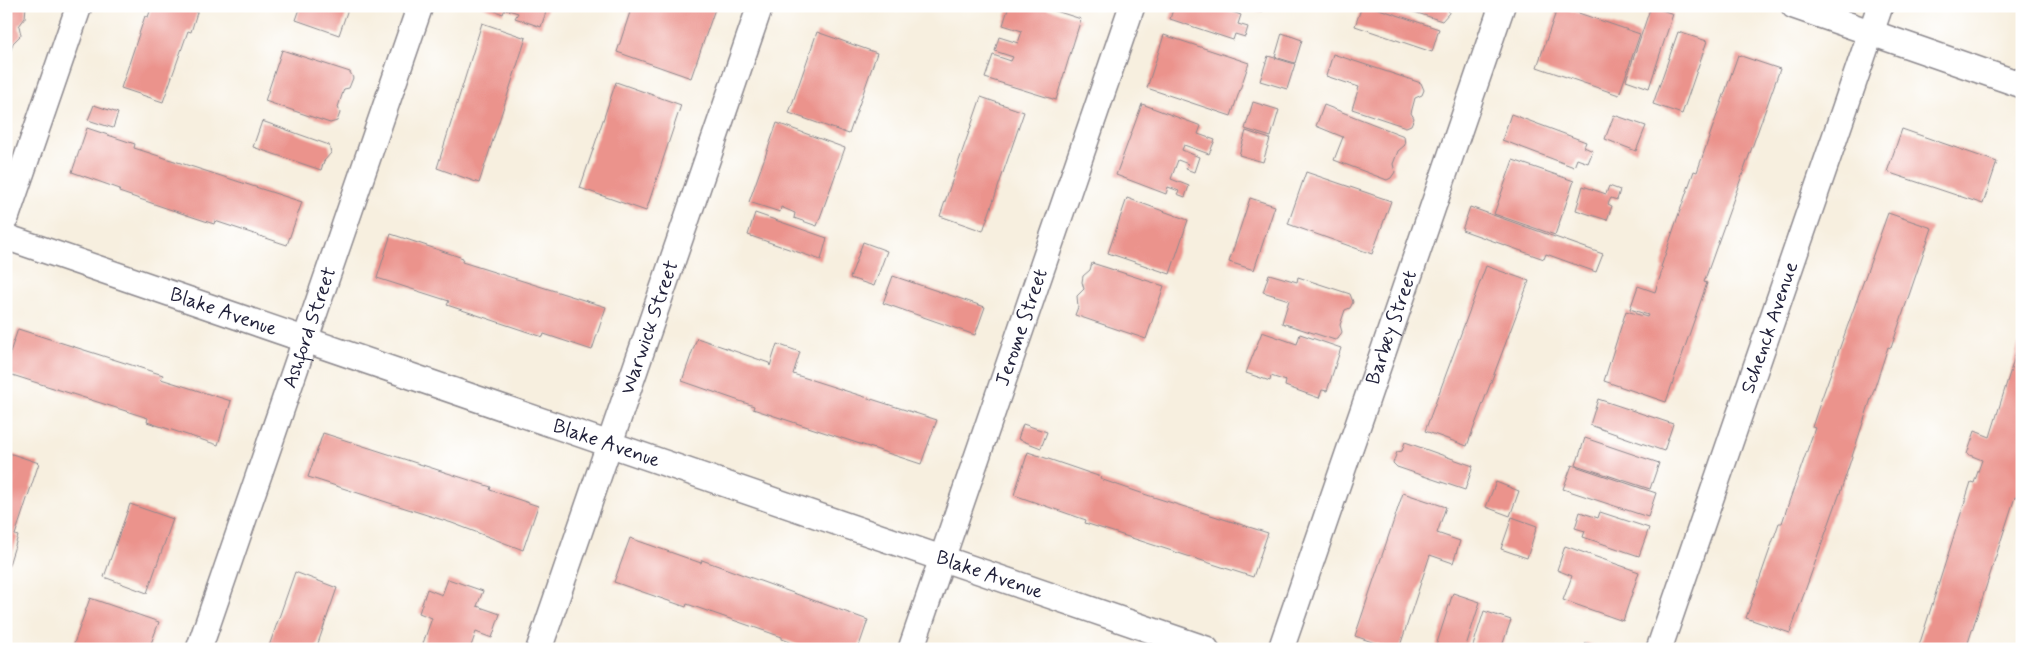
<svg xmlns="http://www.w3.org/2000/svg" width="2028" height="655" font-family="Mynerve,sans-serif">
<rect width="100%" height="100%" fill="#fff"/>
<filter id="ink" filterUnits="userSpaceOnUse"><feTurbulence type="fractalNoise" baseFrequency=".02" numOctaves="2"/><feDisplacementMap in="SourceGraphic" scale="10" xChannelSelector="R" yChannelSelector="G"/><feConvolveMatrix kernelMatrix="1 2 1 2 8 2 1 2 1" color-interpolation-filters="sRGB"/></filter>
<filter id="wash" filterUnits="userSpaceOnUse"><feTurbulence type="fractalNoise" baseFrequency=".0096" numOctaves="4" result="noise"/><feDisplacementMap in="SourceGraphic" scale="20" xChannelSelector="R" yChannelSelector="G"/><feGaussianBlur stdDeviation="1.12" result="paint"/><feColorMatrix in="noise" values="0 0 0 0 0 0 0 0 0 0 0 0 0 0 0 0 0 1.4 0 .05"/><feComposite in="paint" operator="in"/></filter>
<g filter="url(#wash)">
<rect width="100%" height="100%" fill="#f7efdf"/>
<g id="blocks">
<!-- building -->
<path fill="#eb938c" d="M6,6H26L25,18L19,26L21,35L13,43L10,53L6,52Z
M152,6H199L191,32L188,31L163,102L121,88L145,16L148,17Z
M301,6H349L339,35L296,20Z
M482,6H548L541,27L515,18L518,13L505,9L503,14Z
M632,6H716L691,78L617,52Z
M1009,6H1040L1081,19L1056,100L985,78L993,55L1011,61L1013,57L995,51L999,37L1018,43L1022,31L1003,25Z
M1174,6H1216L1241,15L1238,24L1248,27L1245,37L1235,34L1233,40L1170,19Z
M1246,6H1263L1261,12Z
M1362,6H1370L1439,29L1432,52L1355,26Z
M1396,6H1448L1449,13L1442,21Z
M1558,6L1640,34L1619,95L1537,67Z
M1651,6L1673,14L1649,88L1626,80Z
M482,23L526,38L479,183L437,168Z
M817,32L877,53L849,134L789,113Z
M1678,32L1707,41L1682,114L1653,104Z
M1282,33L1302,40L1295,63L1275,57Z
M1164,35L1249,63L1231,116L1147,88Z
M282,50L350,72L353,78L349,88L344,89L338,107L340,113L337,121L330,123L265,101Z
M1333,54L1421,83L1424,90L1422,95L1415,98L1411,113L1414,118L1411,125L1406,127L1352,109L1359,87L1326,76Z
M1738,55L1780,69L1704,282L1707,283L1666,402L1604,381L1626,311L1647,317L1648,315L1630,309L1638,286L1655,292L1663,268L1661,267L1677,219L1694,171L1697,172Z
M1268,56L1295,64L1287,89L1260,81Z
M616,82L681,105L646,211L580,188Z
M981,97L1024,112L983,231L940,216Z
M1253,102L1279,110L1271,137L1245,129Z
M1142,104L1201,126L1198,134L1215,140L1209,154L1184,145L1182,150L1199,157L1194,172L1186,169L1188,164L1178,160L1171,179L1189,186L1185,197L1177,194L1179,191L1168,187L1166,194L1116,175Z
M94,105L118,113L113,128L88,120Z
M1324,105L1404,136L1405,145L1398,151L1393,164L1395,172L1391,178L1387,180L1334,160L1343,137L1316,126Z
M1511,114L1586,142L1584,147L1593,151L1588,163L1577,159L1574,167L1502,140Z
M1614,115L1646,126L1636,151L1605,139Z
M262,121L329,145L331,153L324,161L321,170L253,147Z
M777,123L845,148L817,226L794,218L795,213L781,207L780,212L749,202Z
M87,128L135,144L134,148L302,202L287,245L215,221L214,224L166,208L119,192L120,189L72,172Z
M1902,129L1997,162L1983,204L1887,172Z
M1246,131L1270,139L1263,162L1239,155Z
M1513,160L1574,181L1555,235L1494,214Z
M1306,172L1391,201L1372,254L1288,224Z
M1583,186L1606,194L1609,186L1620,190L1617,200L1611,198L1608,204L1612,206L1607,220L1576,210Z
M1127,198L1188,220L1170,274L1108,253Z
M1250,198L1275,206L1254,270L1229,262Z
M1470,207L1603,254L1596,272L1546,254L1544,259L1462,230Z
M755,213L827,238L821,260L748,235Z
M1888,213L1932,228L1891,348L1888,347L1841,490L1790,633L1746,618L1779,523H1782L1790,499L1815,428L1812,427L1820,403Z
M391,234L463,258L462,262L606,307L592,350L544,334L543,337L447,305L449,301L377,278Z
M863,242L887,251L874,286L850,278Z
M1092,263L1164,286L1146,339L1075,315L1078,307L1077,296L1084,289L1082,282L1083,276L1090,270Z
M1486,266L1529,281L1467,446L1425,431Z
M1269,274L1297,282L1298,277L1350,294L1353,302L1350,308L1345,310L1340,325L1342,332L1338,339L1335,340L1282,323L1289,300L1263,292Z
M893,276L985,307L975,335L883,303Z
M18,329L163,375L161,379L231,401L218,445L147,422L148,418L6,373V364Z
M1262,332L1297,344L1300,334L1341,348L1327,391L1322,390L1319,398L1285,386L1286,381L1271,376L1270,381L1246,373Z
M2021,337L2022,487L2018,498L2015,497L1966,649H1918L1971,482L1974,483L1982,460L1967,454L1975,431L1990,437Z
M697,338L769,363L770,366L777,344L800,352L793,374L937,420L921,464L753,409L754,406L682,381Z
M1598,399L1673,424L1664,451L1590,425Z
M1023,424L1047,432L1041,448L1018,439Z
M323,433L491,487L490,490L538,506L523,550L452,523L308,477Z
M1585,438L1659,463L1650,489L1576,465Z
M1405,442L1473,466L1465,490L1397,467L1393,463L1397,452L1402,451Z
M6,452L39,463L15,535L18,536L7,571Z
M1028,452L1101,477L1100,479L1147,495L1268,533L1253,577L1085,523L1086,520L1014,495Z
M1572,465L1656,493L1648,517L1563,489Z
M1496,482L1519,491L1510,516L1486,507Z
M1403,493L1446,507L1437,533L1460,541L1453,563L1430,555L1399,649H1392L1355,636Z
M130,504L173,519L147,593L104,577Z
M1580,512L1598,518L1600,512L1649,528L1639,556L1583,537L1585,531L1575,528Z
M1512,517L1537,526L1527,558L1501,549Z
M630,538L701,563L702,560L868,620L858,649H809L782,639V637L687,604L686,607L614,582Z
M1565,546L1639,572L1623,621L1563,600L1572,576L1557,570Z
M295,572L337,588L316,649H268Z
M448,579L483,591L477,606L500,614L492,638L476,632L470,649H421L432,618L419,613L427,589L442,595Z
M1453,593L1480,602L1465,649H1435Z
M90,598L159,622L149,649H72Z
M1484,611L1511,620L1501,649H1472Z
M1586,643L1603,648V649H1584Z"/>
</g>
</g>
<g filter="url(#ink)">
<use href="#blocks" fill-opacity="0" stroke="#8c888d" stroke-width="1"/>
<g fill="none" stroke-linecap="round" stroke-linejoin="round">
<defs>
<g id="street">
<path d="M1794,6L2022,85"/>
<path d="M6,218L79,6"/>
<path id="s1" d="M6,237L1206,649"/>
<path id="s2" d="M199,649L420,6"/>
<path id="s3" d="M539,649L760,6"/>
<path id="s4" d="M911,649L1132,6"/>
<path id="s5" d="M1281,649L1502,6"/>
<path id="s6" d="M1659,649L1880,6"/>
</g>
</defs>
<!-- street casing -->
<use href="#street" stroke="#8c888d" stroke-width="28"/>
<!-- street -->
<use href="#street" stroke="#fff" stroke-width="25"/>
</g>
</g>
<g text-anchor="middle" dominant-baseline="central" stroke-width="5" stroke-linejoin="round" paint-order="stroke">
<!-- street labels -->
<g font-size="20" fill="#22223b" stroke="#fff">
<text stroke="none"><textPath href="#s1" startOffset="230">Blake Avenue</textPath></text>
<text stroke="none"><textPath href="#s3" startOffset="340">Warwick Street</textPath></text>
<text stroke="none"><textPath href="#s5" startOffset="340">Barbey Street</textPath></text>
<text stroke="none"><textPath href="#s2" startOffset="340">Ashford Street</textPath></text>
<text stroke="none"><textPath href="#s4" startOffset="340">Jerome Street</textPath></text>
<text stroke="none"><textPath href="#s6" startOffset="340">Schenck Avenue</textPath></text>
<text stroke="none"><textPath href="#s1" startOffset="635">Blake Avenue</textPath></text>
<text stroke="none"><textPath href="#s1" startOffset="1040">Blake Avenue</textPath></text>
</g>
</g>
<!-- margin -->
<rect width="2028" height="655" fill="none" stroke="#fff" stroke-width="25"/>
</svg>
